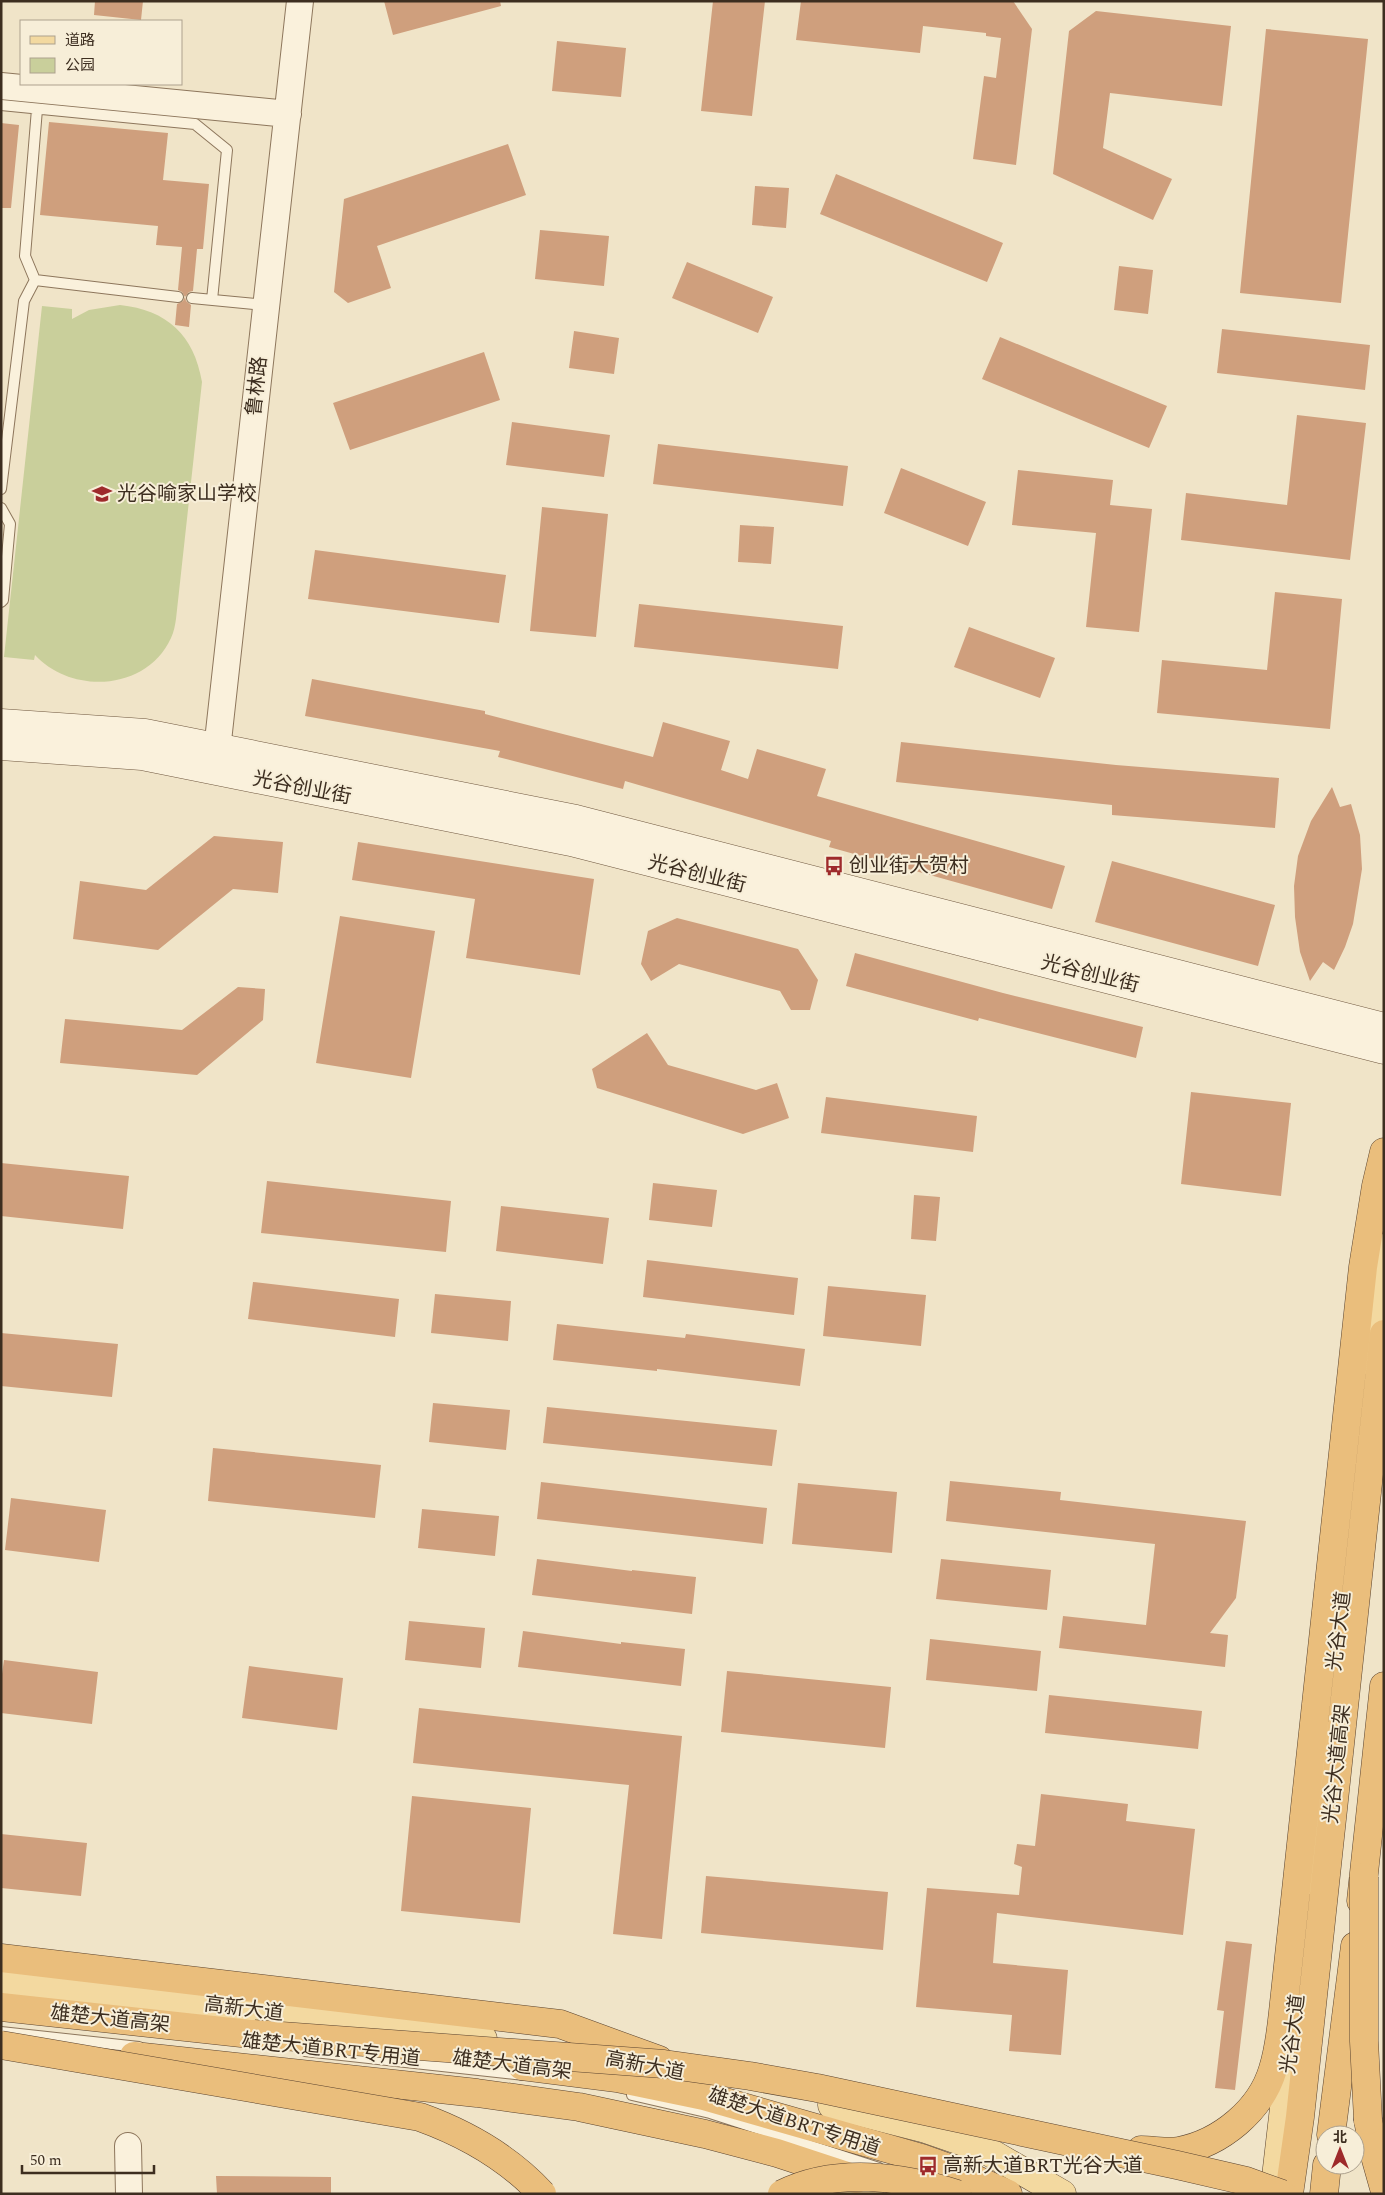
<svg xmlns="http://www.w3.org/2000/svg" width="1385" height="2195" font-family="Spectral,'Noto Sans SC',serif">
<rect width="100%" height="100%" fill="#f0e4c8"/>
<!-- green -->
<path fill="#c9cf9b" d="M120,305C167,310 194,335 202,382L176,619C175,625 174,632 171,638C147,691 72,695 35,655L34,660L4,657L42,306L72,309V319L89,310Z"/>
<!-- building -->
<path fill="#cf9f7d" d="M95,1H143L141,20L94,15Z
M384,1H500L501,6L393,35Z
M713,1H765L752,116L701,111Z
M801,1H1013L1032,29L1016,165L973,159L984,76L996,78L1001,38L986,36V33L923,26L920,53L796,40Z
M1096,11L1231,26L1222,106L1110,93L1103,148L1172,179L1153,220L1053,174L1069,31Z
M1266,29L1368,39L1341,303L1240,293Z
M557,41L626,48L621,97L552,91Z
M49,122L168,133L163,180L209,184L203,249H197L193,291L189,292L185,297L186,301L191,305L189,327L175,325L177,304L183,301L185,297L182,292L178,290L182,247L156,245L158,226L40,215Z
M1,123L19,125L11,208H1Z
M508,144L526,195L377,246L391,288L348,303L334,292L344,199Z
M836,174L1003,243L987,282L820,214Z
M755,186L789,188L786,228L752,225Z
M540,230L609,236L604,286L535,279Z
M687,262L773,297L758,333L672,298Z
M1119,266L1153,270L1148,314L1114,310Z
M1222,329L1370,345L1365,390L1217,373Z
M574,331L619,338L614,374L569,368Z
M1000,337L1167,406L1149,448L982,379Z
M484,352L500,400L350,450L333,403Z
M1297,415L1366,423L1350,560L1181,540L1186,493L1287,505Z
M512,422L610,435L604,477L506,465Z
M658,444L848,466L843,506L653,484Z
M901,468L986,502L968,546L884,513Z
M1018,470L1113,480L1110,505L1152,509L1139,632L1086,627L1096,533L1012,525Z
M542,507L608,514L596,637L530,631Z
M740,525L774,527L771,564L738,562Z
M315,550L506,575L499,623L308,599Z
M1275,592L1342,599L1330,729L1157,713L1162,660L1267,670Z
M639,604L843,626L838,669L634,647Z
M969,627L1055,658L1040,698L954,667Z
M312,679L485,711V714L653,757L663,722L730,741L721,770L748,779L757,749L826,769L817,796L1065,866L1052,909L829,847L831,841L625,781L623,789L498,757L500,751L305,716Z
M901,742L1116,765L1279,778L1275,828L1112,815V805L896,782Z
M1332,787L1340,807L1351,804L1360,835L1362,869L1353,924L1345,947L1334,970L1323,962L1310,981L1300,952L1295,917L1294,886L1298,856L1311,821Z
M214,836L283,842L278,893L233,889L158,950L73,939L80,881L146,890Z
M358,842L594,879L580,975L466,958L475,899L352,880Z
M1112,861L1275,905L1258,966L1095,922Z
M340,916L435,931L411,1078L316,1063Z
M677,918L798,949L818,980L810,1010H791L780,991L679,964L651,981L641,964L648,931Z
M855,953L1003,993L1143,1027L1136,1058L979,1018L978,1021L846,986Z
M238,987L265,989L263,1020L197,1075L60,1063L65,1019L182,1030Z
M647,1033L668,1065L756,1090L777,1083L789,1118L743,1134L597,1088L592,1069Z
M1191,1092L1291,1103L1281,1196L1181,1184Z
M826,1097L977,1116L973,1152L821,1133Z
M1,1163L129,1176L123,1229L1,1216Z
M267,1181L451,1201L446,1252L261,1233Z
M653,1183L717,1190L712,1227L649,1220Z
M914,1195L940,1197L936,1241L911,1239Z
M501,1206L609,1218L603,1264L496,1251Z
M647,1260L798,1278L794,1315L643,1297Z
M253,1282L399,1299L395,1337L248,1319Z
M828,1286L926,1295L921,1346L823,1336Z
M435,1294L511,1301L508,1341L431,1333Z
M557,1324L685,1338L686,1334L805,1349L800,1386L657,1369V1371L553,1360Z
M1,1333L118,1344L112,1397L1,1386Z
M433,1403L510,1410L506,1450L429,1442Z
M547,1407L777,1430L772,1466L543,1443Z
M213,1448L381,1465L375,1518L208,1501Z
M950,1481L1061,1492L1060,1500L1246,1521L1236,1598L1210,1633L1228,1635L1225,1667L1059,1648L1063,1616L1146,1625L1155,1544L946,1521Z
M541,1482L767,1508L763,1544L537,1519Z
M798,1483L897,1492L892,1553L792,1544Z
M11,1498L106,1510L99,1562L5,1550Z
M422,1509L499,1516L495,1556L418,1548Z
M537,1559L632,1571V1570L696,1577L692,1614L532,1595Z
M941,1559L1051,1570L1047,1610L936,1599Z
M409,1621L485,1628L481,1668L405,1660Z
M523,1631L621,1644V1642L685,1649L681,1686L518,1667Z
M930,1639L1041,1651L1037,1691L926,1680Z
M4,1660L98,1672L92,1724L1,1713V1681Z
M249,1666L343,1678L337,1730L242,1718Z
M727,1671L891,1687L885,1748L721,1732Z
M1049,1695L1202,1711L1198,1749L1045,1733Z
M419,1708L682,1736L662,1939L613,1934L629,1785L413,1763Z
M1041,1794L1128,1804L1126,1821L1195,1829L1183,1935L997,1913L993,1963L1068,1970L1061,2055L1009,2051L1012,2015L916,2007L927,1888L1019,1895L1022,1867L1014,1864L1017,1844L1035,1846Z
M412,1796L531,1808L520,1923L401,1911Z
M1,1834L87,1843L81,1896L1,1888Z
M706,1876L888,1892L883,1950L701,1933Z
M1226,1941L1252,1944L1235,2090L1215,2088L1224,2011L1217,2010Z
M216,2176L331,2177V2194H217Z"/>
<g fill="none" stroke-linecap="round" stroke-linejoin="round">
<defs>
<path id="service" d="M1,105L195,124L227,150L212,300
M35,280L178,297
M192,298L265,305
M1,489L24,301L35,280L25,256L37,109
M1,508L10,524L3,600L1,602
M1,2032L139,2047
M305,2051L524,2075
M632,2095L710,2113L879,2168"/>
<path id="tertiary" d="M1,86L288,114
M215,768L300,1
M128,2146L129,2194"/>
<path id="secondary" d="M1,723L145,733L576,819L1384,1027
M1,746L142,756L571,842L1384,1050"/>
<path id="primary" d="M1371,1361L1384,1248
M1311,1880L1327,1736
M1,1981L141,1996L483,2039
M832,2105L926,2129L984,2149L1062,2194
M826,2178L869,2194
M1274,2194L1294,2022"/>
<path id="trunk" d="M1361,1901L1384,1686
M1,1958L560,2024L659,2060
M1,2007L278,2037
M134,2056L477,2093L579,2107L705,2134L777,2153L856,2179
M522,2066L617,2078L704,2096L921,2158L957,2171L1008,2194
M1368,2120L1375,2156L1384,2188
M1331,2135L1355,1946
M1141,2150C1153,2150 1168,2153 1179,2151C1221,2143 1261,2110 1273,2069C1279,2050 1281,2031 1283,2012L1363,1267L1376,1186L1384,1152
M1289,2194L1300,2117L1384,1334
M1324,2194L1327,2165"/>
</defs>
<!-- service casing -->
<use href="#service" stroke="#8d765c" stroke-width="12"/>
<!-- tertiary casing -->
<use href="#tertiary" stroke="#8d765c" stroke-width="28"/>
<!-- secondary casing -->
<use href="#secondary" stroke="#6f573f" stroke-width="29"/>
<!-- primary casing -->
<use href="#primary" stroke="#5b4430" stroke-width="29"/>
<!-- trunk casing -->
<use href="#trunk" stroke="#5b4430" stroke-width="29"/>
<!-- service -->
<use href="#service" stroke="#faf1dc" stroke-width="10"/>
<!-- tertiary -->
<use href="#tertiary" stroke="#faf1dc" stroke-width="26"/>
<!-- secondary -->
<use href="#secondary" stroke="#faf1dc" stroke-width="28"/>
<!-- primary -->
<use href="#primary" stroke="#f3d9a0" stroke-width="28"/>
<!-- trunk -->
<use href="#trunk" stroke="#eabe7c" stroke-width="28"/>
<defs>
<path id="trunk-bridge" d="M1364,1877V2041L1368,2120
M254,2034L664,2064L750,2076L817,2088L1177,2165L1246,2181L1282,2194
M1,2045L420,2117C467,2134 508,2157 542,2194
M782,2194C836,2167 902,2176 957,2194"/>
</defs>
<!-- trunk-bridge casing -->
<use href="#trunk-bridge" stroke="#5b4430" stroke-width="29" stroke-linecap="butt"/>
<!-- trunk-bridge -->
<use href="#trunk-bridge" stroke="#eabe7c" stroke-width="28"/>
</g>
<!-- icons -->
<defs>
<symbol id="school-bare" viewBox="-9 -9 18 18"><path d="M0-5L7-2L0 1L-7-2ZM-4 1L0 2.5L4 1V4Q0 6-4 4Z" fill="#9e2a2b" stroke="#f7eed8" stroke-width="2.5" paint-order="stroke"/></symbol>
<symbol id="bus-bare" viewBox="-9 -9 18 18"><path d="M-5-6H5V4H4V6H2V4H-2V6H-4V4H-5ZM-3.5-4V0h7V-4ZM-3.5 1.2v1.5H-2V1.2ZM2 1.2v1.5H3.5V1.2Z" fill="#9e2a2b" stroke="#f7eed8" stroke-width="2.5" paint-order="stroke"/></symbol>
</defs>
<g fill-rule="evenodd">
<use href="#school-bare" x="88" y="480" width="28" height="28"/>
<use href="#bus-bare" x="820" y="852" width="28" height="28"/>
<use href="#bus-bare" x="914" y="2152" width="28" height="28"/>
</g>
<g text-anchor="middle" dominant-baseline="central" stroke-width="4" stroke-linejoin="round" paint-order="stroke">
<!-- street labels -->
<g font-size="20" fill="#3d2e20" stroke="#f7eed8">
<text transform="translate(257 386) rotate(-84)">鲁林路</text>
<text transform="translate(302 788) rotate(11)">光谷创业街</text>
<text transform="translate(697 874) rotate(14)">光谷创业街</text>
<text transform="translate(1090 974) rotate(14)">光谷创业街</text>
<text transform="translate(1339 1631) rotate(-83)">光谷大道</text>
<text transform="translate(1337 1764) rotate(-84)">光谷大道高架</text>
<text transform="translate(244 2009) rotate(7)">高新大道</text>
<text transform="translate(110 2019) rotate(6)">雄楚大道高架</text>
<text transform="translate(1293 2034) rotate(-83)">光谷大道</text>
<text transform="translate(331 2050) rotate(6)">雄楚大道BRT专用道</text>
<text transform="translate(512 2065) rotate(7)">雄楚大道高架</text>
<text transform="translate(645 2066) rotate(11)">高新大道</text>
<text transform="translate(794 2122) rotate(18)">雄楚大道BRT专用道</text>
</g>
<!-- poi labels -->
<g font-size="20" fill="#3d2e20" stroke="#f7eed8" text-anchor="start">
<text x="117" y="494">光谷喻家山学校</text>
<text x="849" y="866">创业街大贺村</text>
<text x="943" y="2166">高新大道BRT光谷大道</text>
</g>
</g>
<!-- border -->
<rect width="1385" height="2195" fill="none" stroke="#3d2e20" stroke-width="5"/>
<!-- legend -->
<rect x="20" y="20" width="162" height="65" fill="#f7eed8" stroke="#ada18e"/>
<rect x="30" y="36" width="25" height="8" fill="#f3d9a0" stroke="#ada18e"/>
<text x="65" y="45" font-size="15" fill="#3d2e20">道路</text>
<rect x="30" y="58" width="25" height="15" fill="#c9cf9b" stroke="#ada18e"/>
<text x="65" y="70" font-size="15" fill="#3d2e20">公园</text>
<!-- north arrow -->
<g transform="translate(1340 2150)"><circle r="24" fill="#f7eed8" stroke="#ada18e"/>
<path d="M0-4L9 19L0 12L-9 19Z" fill="#9e2a2b"/>
<text y="-8" font-size="14" font-weight="bold" text-anchor="middle" fill="#3d2e20">北</text>
</g>
<!-- scale -->
<path d="M22 2165v8h132v-8" fill="none" stroke="#3d2e20" stroke-width="2.5"/>
<text x="30" y="2165" font-size="15" fill="#3d2e20" stroke="#f7eed8" stroke-width="4" paint-order="stroke">50 m</text>
</svg>
